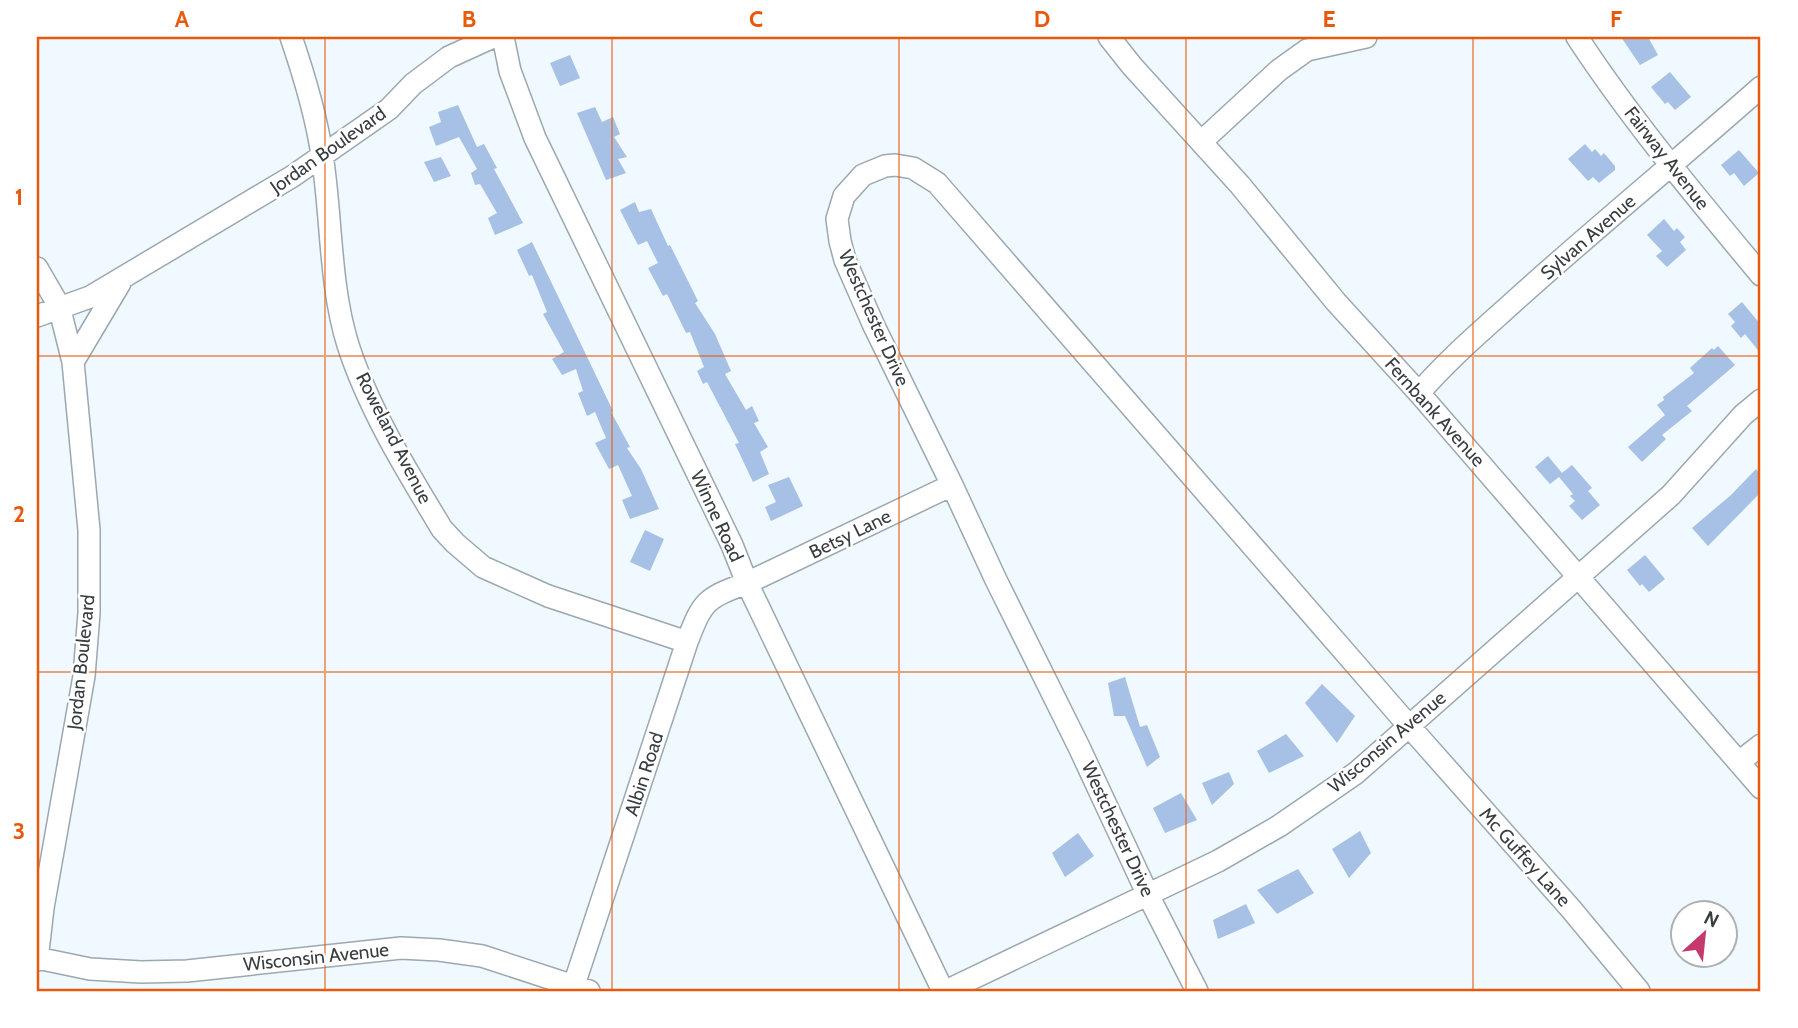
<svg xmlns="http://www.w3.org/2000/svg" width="1798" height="1028" font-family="Cabin,sans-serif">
<rect width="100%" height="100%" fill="#eff9ff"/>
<!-- building -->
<path fill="#a7c0e5" d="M1621,37H1648L1658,55L1640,65Z
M570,55L580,78L560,86L550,63Z
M1670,72L1691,97L1675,110L1668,102L1665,104L1651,87Z
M458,105L477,147L484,144L497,168L494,169L523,223L495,235L488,218L497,213L480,184L475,185L471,173L477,169L459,137L436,146L429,127L441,122L438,112Z
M595,107L602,122L613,117L620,134L614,137L627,157L618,159L626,173L606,180L577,113Z
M1585,144L1592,152L1595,149L1601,156L1604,153L1615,166V170L1599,183L1593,177L1588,181L1568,159Z
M1739,150L1759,173L1744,186L1734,173L1730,176L1721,165Z
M441,157L451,176L434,182L424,162Z
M635,202L639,212L651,209L668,246L670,245L698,301L695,303L715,334L731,371L725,374L746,410L752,406L759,421L754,423L768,447L760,452L769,474L753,482L735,444L739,443L707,382L703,384L697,371L704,367L690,332L686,333L667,294L663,296L648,268L658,263L647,241L638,245L620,210Z
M1664,219L1674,231L1677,228L1685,237L1680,242L1686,250L1667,267L1656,256L1662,251L1647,235Z
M532,242L613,411L611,412L630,447L627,448L641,469L659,509L630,519L622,500L632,496L618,465L609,469L595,443L606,438L595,412L587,416L578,393L583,391L576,369L562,375L552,359L564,352L543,314L547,312L532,275L529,276L517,250Z
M1742,302L1761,325V354L1745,334L1741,338L1731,326L1735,322L1728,314Z
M1718,346L1735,365L1687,406L1692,411L1662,435L1666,439L1642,462L1628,447L1665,415L1657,405L1664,400L1663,397L1694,373L1690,368L1712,348L1714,350Z
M1548,456L1562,473L1572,465L1592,488L1588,491L1600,505L1582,520L1569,506L1575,501L1570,496L1573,494L1559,477L1550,484L1535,467Z
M1756,469L1761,475V492L1708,546L1692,528L1731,495Z
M789,477L803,506L771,521L765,507L776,502L768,485Z
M645,530L664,539L650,571L630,562Z
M1645,555L1665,579L1649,592L1642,584L1640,586L1627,570Z
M1125,677L1140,727L1147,725L1160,757L1147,767L1125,716H1114L1108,683Z
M1322,684L1355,716L1337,743L1305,703Z
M1286,734L1304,756L1269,773L1257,751Z
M1229,772L1234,784L1212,805L1202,783Z
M1181,793L1197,820L1165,833L1153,808Z
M1360,831L1371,853L1349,878L1332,849Z
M1078,833L1094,856L1065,877L1052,853Z
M1298,869L1314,893L1277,914L1257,890Z
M1246,904L1255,923L1218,939L1213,920Z"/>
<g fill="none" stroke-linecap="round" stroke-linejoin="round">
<defs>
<path id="minor" d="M291,37C304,75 316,114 322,155C332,217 329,284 348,345C369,410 407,471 442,529L455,543L483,567L548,596L687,642
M503,37L510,71L535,138L732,545L747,583L943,991
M1109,37L1132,66L1240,185L1336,302L1419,393L1761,788
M1577,37C1632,121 1697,198 1761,275
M1201,142L1279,70L1307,50L1366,37
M37,268L59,306L73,362L89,530V613L84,676L43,908L37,960
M37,316L90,297L293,176L389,109L413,84L449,57L493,37
M73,362L120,283
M1419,393C1449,358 1485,328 1519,297C1599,225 1681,158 1761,87
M1739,762L1761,745
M37,958L90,969L141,972L187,971L401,948L439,950L482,956L589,991
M572,991L687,642C703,600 706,598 747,583L952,485
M946,991L1218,861L1279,826L1356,773L1671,495L1743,415L1761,400
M1197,991L1148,895L1079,747L996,580L952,485L874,326L845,260L840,241L837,219L844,196L863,175L885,166L895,165L913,168L937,183L1409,726L1571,909L1639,991"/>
</defs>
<!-- minor casing -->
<use href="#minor" stroke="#9ca8af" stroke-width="24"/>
<!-- minor -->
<use href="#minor" stroke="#fff" stroke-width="21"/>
</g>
<!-- grid -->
<path fill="none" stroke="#e8590c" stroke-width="2" stroke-opacity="0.55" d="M325,37V991M612,37V991M899,37V991M1186,37V991M1473,37V991M37,356H1761M37,672H1761"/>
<g text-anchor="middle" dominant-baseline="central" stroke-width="5" stroke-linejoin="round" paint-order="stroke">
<!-- street labels -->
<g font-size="19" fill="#383d40" stroke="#fff">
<text transform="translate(328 150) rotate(-35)">Jordan Boulevard</text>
<text transform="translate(1667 158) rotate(52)">Fairway Avenue</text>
<text transform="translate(1588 237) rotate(-41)">Sylvan Avenue</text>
<text transform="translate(874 318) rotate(66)">Westchester Drive</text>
<text transform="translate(1435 412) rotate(48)">Fernbank Avenue</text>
<text transform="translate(394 438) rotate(63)">Roweland Avenue</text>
<text transform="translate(717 516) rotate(65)">Winne Road</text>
<text transform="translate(850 534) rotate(-26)">Betsy Lane</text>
<text transform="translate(81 662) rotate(-84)">Jordan Boulevard</text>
<text transform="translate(1387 742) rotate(-40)">Wisconsin Avenue</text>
<text transform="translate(644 774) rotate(-72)">Albin Road</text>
<text transform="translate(1118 829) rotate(65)">Westchester Drive</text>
<text transform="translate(1525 857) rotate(48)">Mc Guffey Lane</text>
<text transform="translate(316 957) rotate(-6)">Wisconsin Avenue</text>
</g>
</g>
<!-- border -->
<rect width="1798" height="1028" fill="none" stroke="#ffffff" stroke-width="77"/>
<!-- north arrow -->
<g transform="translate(1704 934) rotate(27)"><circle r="33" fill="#ffffff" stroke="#afb1b3" stroke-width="2"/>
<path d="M0-5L12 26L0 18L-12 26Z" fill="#c5396e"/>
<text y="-10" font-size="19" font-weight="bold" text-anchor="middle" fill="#383d40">N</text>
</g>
<rect x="38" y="38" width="1721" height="952" fill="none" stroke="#e8590c" stroke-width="2.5"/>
<g font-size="23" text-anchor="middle" font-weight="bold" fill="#e8590c">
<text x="182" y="27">A</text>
<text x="469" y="27">B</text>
<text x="756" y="27">C</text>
<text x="1042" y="27">D</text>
<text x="1329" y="27">E</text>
<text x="1616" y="27">F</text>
<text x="19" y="205">1</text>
<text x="19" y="522">2</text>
<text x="19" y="839">3</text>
</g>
</svg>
